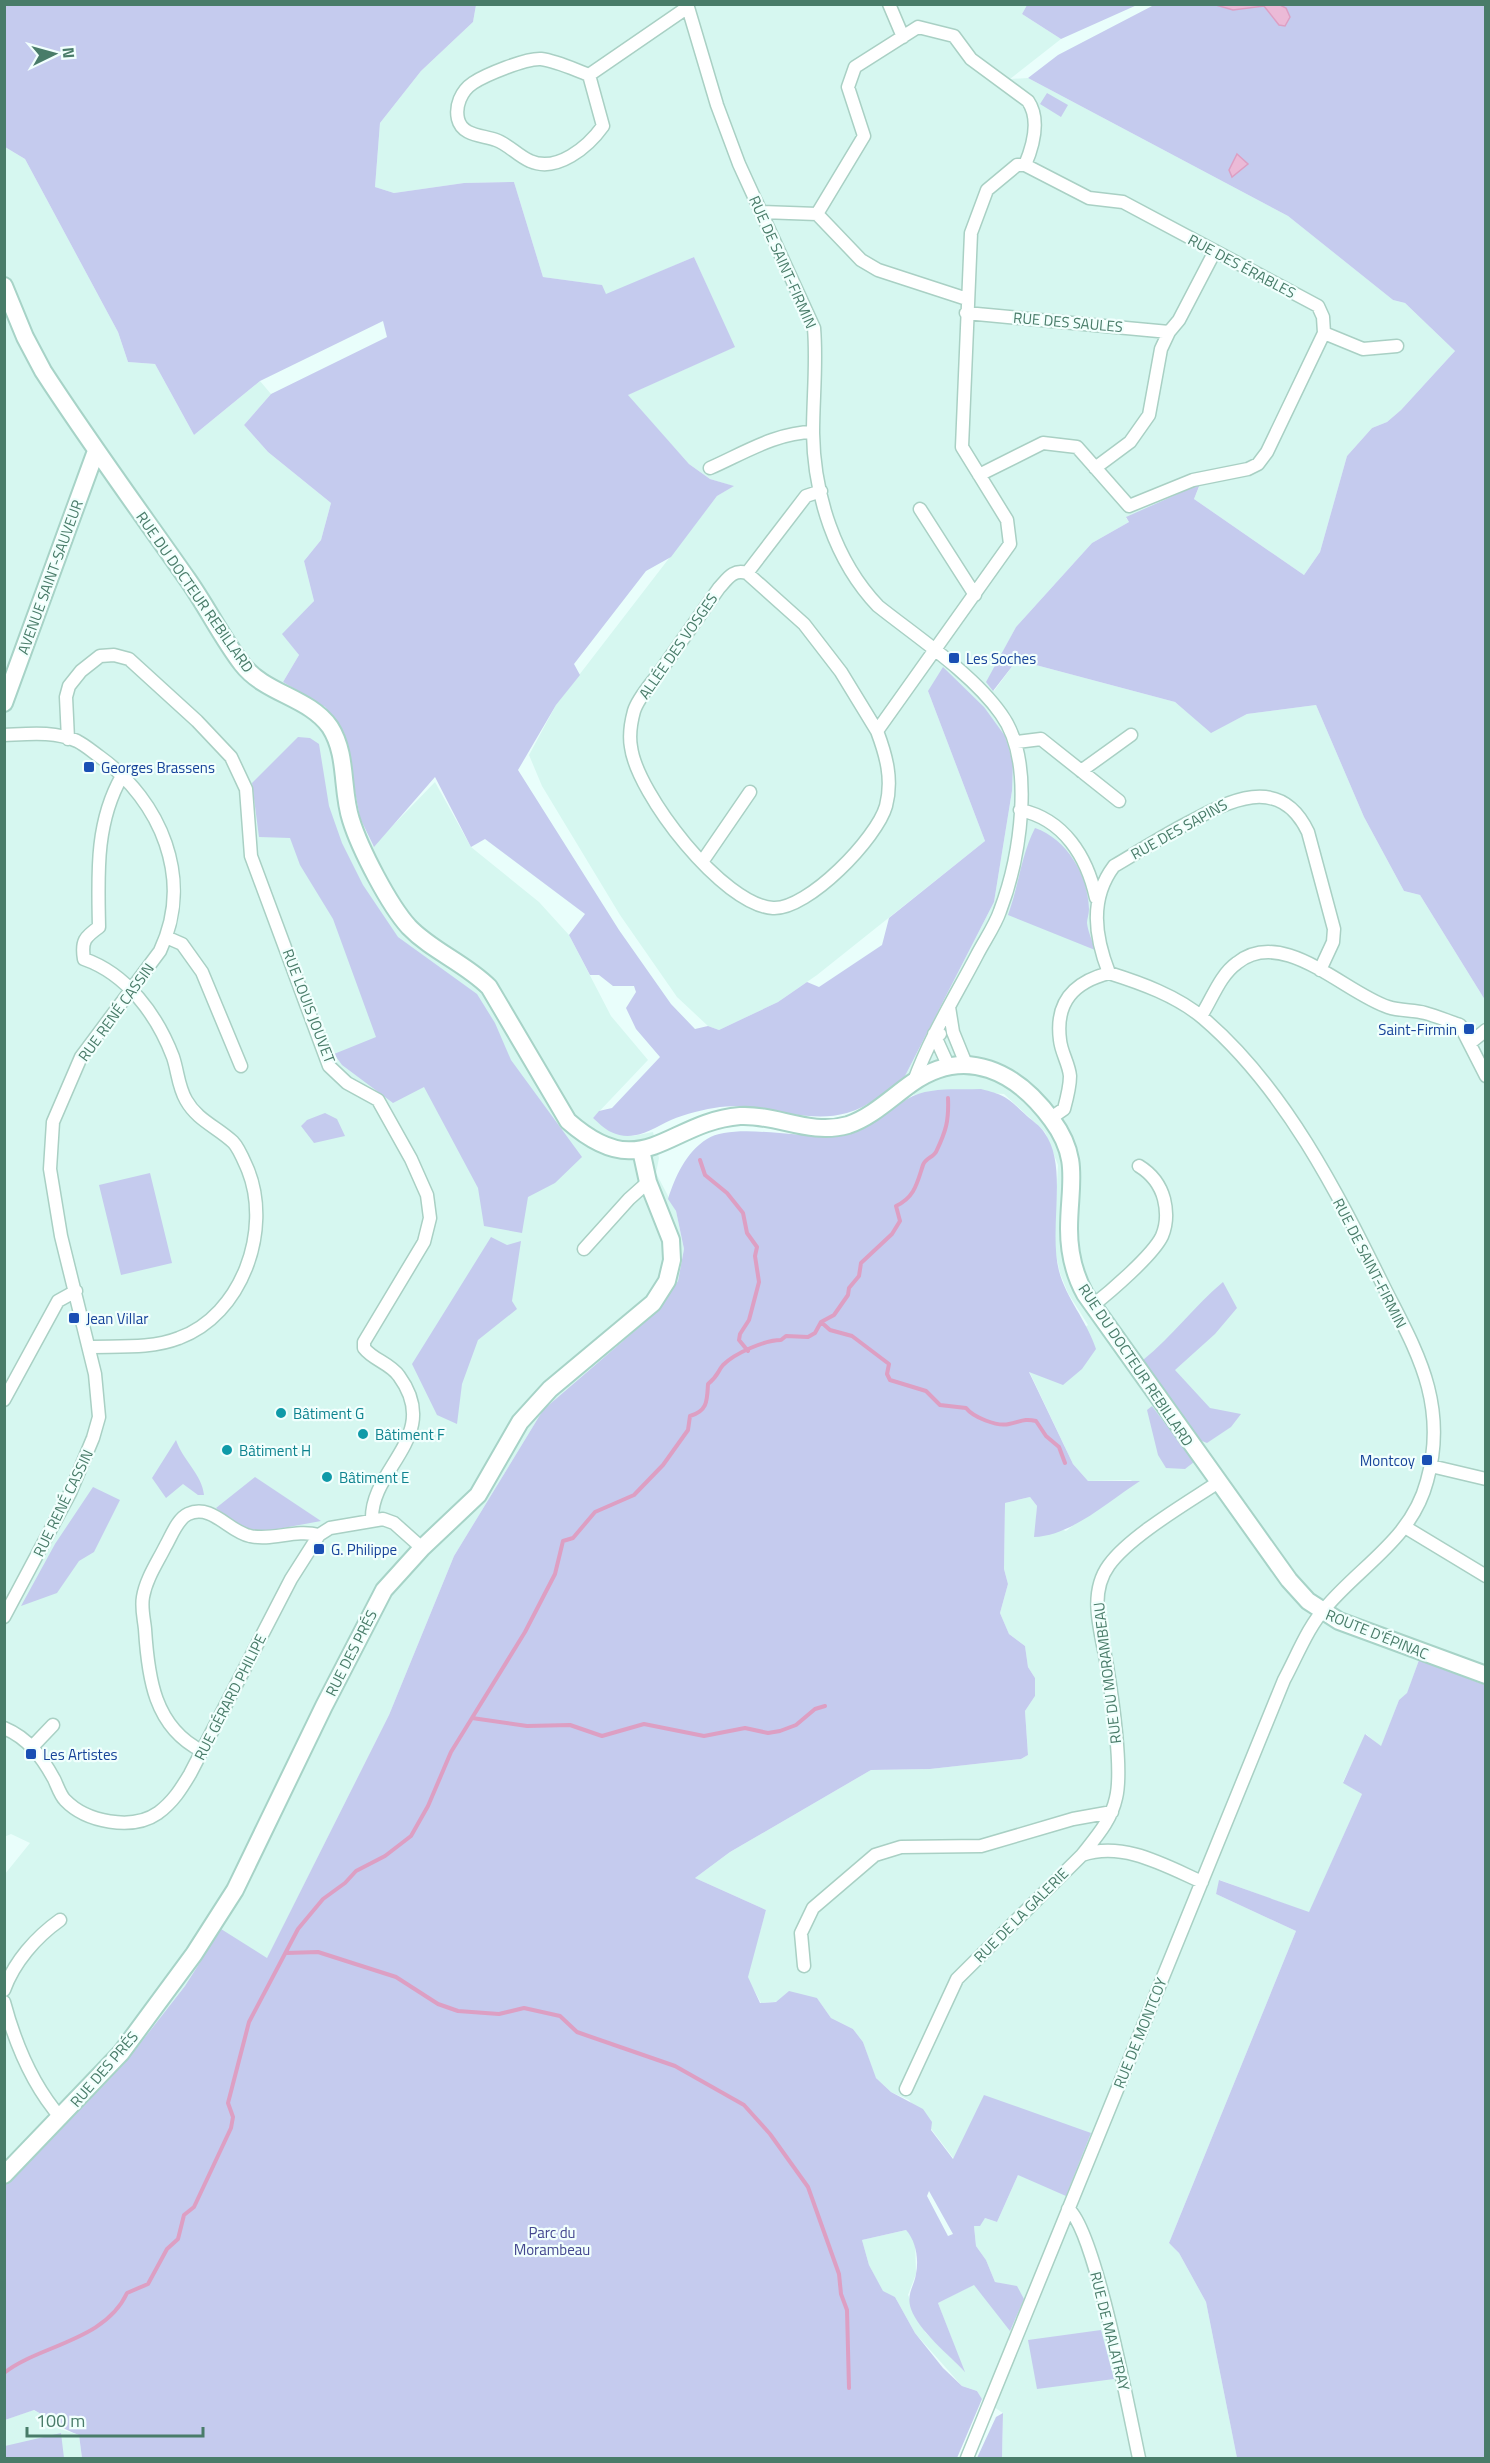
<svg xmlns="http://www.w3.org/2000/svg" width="1490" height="2463" font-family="'Titillium Web',sans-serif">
<rect width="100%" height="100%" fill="#e9fefb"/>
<!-- residential -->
<path fill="#d6f7f0" d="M476,5H1027L1022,14L1061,39L1010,79L1028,78L1288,216L1393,300L1405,303L1455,351L1401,410L1387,422L1372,428L1347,456L1320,552L1304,575L1194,499L1200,485L1126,518L1129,522L1092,543L1016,627L987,682L994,691L1017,660L1175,702L1211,732L1247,714L1316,705L1364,817L1404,891L1420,895L1485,1000V1685L1419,1660L1407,1694L1399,1700L1381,1747L1366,1734L1343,1782L1362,1794L1309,1913L1220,1880L1216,1894L1296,1931L1169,2243L1179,2253L1206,2302L1237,2458H1002L1003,2413L982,2399L977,2391L962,2386L915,2333L895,2297L883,2292L869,2265L862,2240L906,2230L915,2240L916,2274L908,2295L925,2332L964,2371L938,2303L973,2285L1011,2286L995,2282L986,2260L976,2246L974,2226L985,2218L997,2222L1018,2175L1090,2133L954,2159L909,2100L891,2092L875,2077L863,2042L853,2029L831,2018L817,1998L761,2003L747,1977L766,1910L695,1878L730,1852L871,1770L930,1769L1021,1759L1028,1755L1025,1711L1035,1696V1678L1028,1667L1025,1646L1009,1634L1000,1613L1008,1584L1004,1569L1005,1503L1030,1497L1037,1506L1036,1520L1066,1531L1132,1480L1088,1481L1073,1464L1029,1371L1088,1325L1068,1293L1060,1273L1054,1245L1058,1165L1045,1132L1004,1094L943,1090L914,1095L905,1076L994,902L1012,791L928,691L985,841L817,975L778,1002L719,1030L708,1026L677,997L620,915L542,786L529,755L556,705L717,496L733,486L710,479L689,464L627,395L734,347L694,257L606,295L601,285L543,277L514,182L464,183L394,193L375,187L380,123L421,71L473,22Z
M5,147L25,159L118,332L128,362L155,364L194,435L260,381L271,394L244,425L268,452L331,503L321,540L304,561L314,601L283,634L299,655L283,682L325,707L344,733L360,818L373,846L435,782L471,847L539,902L569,935L611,1016L648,1060L593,1118L633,1136L653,1132L659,1158L656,1173L676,1211L684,1249L678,1281L652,1316L543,1410L454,1556L389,1715L267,1959L221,1930L185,1986L124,2064L18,2174L5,2185V1874L30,1843L11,1834L4,1837Z
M33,2410L55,2420L60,2429L79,2435L82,2458H5V2420Z"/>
<!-- green -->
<path fill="#c5cbee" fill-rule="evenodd" d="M5,5H476L473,22L421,71L380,123L375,187L394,193L464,183L514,182L543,277L602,285L606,294L694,257L735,347L628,395L689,464L710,479L734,486L717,496L671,557L646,571L574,664L580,675L556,705L518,770L619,930L671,1004L695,1029L708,1026L719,1030L778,1002L807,982L819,987L882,945L889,918L985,841L928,691L943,667L984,707L1005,736L1013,762L1012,791L994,902L905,1076C888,1090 869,1107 847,1113C805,1125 762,1102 720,1107C705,1109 685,1114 671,1120C652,1129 633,1143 611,1132C604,1129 598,1122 593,1118L599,1111L612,1108L660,1057L636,1029L626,1008L636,992L634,986H613L599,975H590L569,935L585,914L485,839L471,847L435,777L374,847L360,818L344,733L325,707L283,682L299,655L282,634L314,601L304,561L321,540L331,503L268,452L244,425L271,394L387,337L383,321L260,381L194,435L155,364L128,362L118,332L25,159L5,147Z
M1027,5V4L1137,5L1061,39L1022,14Z
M1154,5H1216L1233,10L1264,6L1279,25L1286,8L1280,5H1485V1000L1420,895L1404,891L1364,817L1316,705L1247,714L1211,733L1175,702L1017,660L993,691L986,682L1016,627L1092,543L1129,522L1126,517L1200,484L1194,499L1304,575L1320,552L1347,456L1372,428L1387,422L1401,410L1455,351L1405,303L1393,300L1288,216L1028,78L1058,55Z
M1047,93L1068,105L1061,117L1040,104Z
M298,737L310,738L319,744L329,806L342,843L363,885L398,937L477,994L495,1023L511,1060L582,1157L555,1183L528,1197L522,1233L484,1226L478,1188L424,1087L393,1103L342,1065L334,1054L376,1037L333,919L300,865L290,838L259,837L252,783Z
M1035,828C1067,839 1088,875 1089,909C1089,914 1087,919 1087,923C1088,932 1093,942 1095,950L1008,915C1019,885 1021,855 1035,828Z
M981,1089C1006,1095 1009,1099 1027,1116C1033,1121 1040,1126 1044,1132C1069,1166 1048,1227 1059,1271C1066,1298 1087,1321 1096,1349L1082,1369L1063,1385L1029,1372L1073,1464L1088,1481H1140C1109,1501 1071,1536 1034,1537L1037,1506L1030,1497L1005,1503L1004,1569L1008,1584L1000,1613L1009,1634L1025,1646L1028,1667L1035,1678V1696L1025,1711L1028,1755L1021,1759L930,1769L871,1770L730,1852L695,1878L766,1910L748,1977L760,2003L776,2002L789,1991L817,1998L831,2018L853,2029L863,2042L876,2078L891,2092L923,2109L932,2122L931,2130L953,2159L984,2095L1091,2133L1066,2196L1018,2175L997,2222L985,2218L980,2226H974L976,2246L986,2260L995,2282L1017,2286L1024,2299L1010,2331L974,2285L938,2303L965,2372C949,2355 919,2331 911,2309C906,2294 914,2287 916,2274C919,2259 916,2241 906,2230L862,2240L869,2265L883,2291L895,2297L915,2333L943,2368L962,2386L977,2391L982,2399L957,2458H82L79,2435C61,2429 50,2418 34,2410L5,2420V2185L18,2174L124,2064L185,1986L221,1929L267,1958L389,1715L454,1556L543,1410L652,1316L678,1281L684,1249L676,1211L668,1199C675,1177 686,1152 707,1139C733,1122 804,1139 838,1136C869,1134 887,1109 913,1096C933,1087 960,1090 981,1089ZM929,2191L953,2234L948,2236L927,2196Z
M325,1113L337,1119L345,1136L314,1143L301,1126L307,1120Z
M150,1173L172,1263L121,1275L99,1185Z
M491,1237L507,1245L521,1241L512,1301L517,1309L478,1340L462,1384L457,1424L437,1415L412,1364Z
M1223,1282L1237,1308L1215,1334L1175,1370L1210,1408L1241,1414L1231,1427L1207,1443L1197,1439L1143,1360C1173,1336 1194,1306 1223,1282Z
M1152,1406L1194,1462L1185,1469L1166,1468L1158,1455L1147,1410Z
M176,1440C183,1461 202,1474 204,1495H198L183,1484L166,1498L152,1478Z
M255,1477L321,1521L256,1533L244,1530L216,1508Z
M93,1487L120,1500L94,1552L79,1561L57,1593L21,1606L55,1544Z
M1419,1660L1485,1685V2458H1237L1206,2302L1179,2253L1169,2243L1296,1931L1216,1894L1219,1880L1309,1912L1362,1794L1343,1783L1365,1734L1381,1746L1399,1700L1407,1693Z
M1101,2330L1114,2379L1037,2389L1028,2340Z
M1003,2413L1002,2458H977L996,2417Z
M61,2433L64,2458H5V2446Z"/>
<!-- water -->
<path fill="#ebbad7" stroke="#dd9fc3" stroke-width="1.5" d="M1216,5H1280L1286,8L1290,17L1285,26L1279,25L1264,6L1233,10Z
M1237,154L1248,164L1232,177L1229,170Z"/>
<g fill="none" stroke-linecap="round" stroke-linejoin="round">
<!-- stream -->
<path stroke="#dd9fc3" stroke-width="4" d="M700,1160L705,1175L727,1193L743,1213L747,1233L757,1247L755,1256L759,1282L749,1320L740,1334L739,1340L748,1351
M821,1322L830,1330L852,1336L889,1364L887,1374L890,1380L926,1391L940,1405L966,1408C973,1417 997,1427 1009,1424C1020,1422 1024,1418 1036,1421L1046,1436L1059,1447L1065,1463
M472,1718L527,1726L570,1725L602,1736L644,1724L704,1736L745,1728L768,1733L780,1731L796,1725L815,1709L825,1706
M286,1953L318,1952L396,1977L438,2004L458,2011L499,2014L524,2008L560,2016L577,2032L675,2066L744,2105L770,2134L808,2187L839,2274L841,2294L847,2310L849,2388
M4,2373C39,2345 105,2341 127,2293L148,2284L167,2249L178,2239L184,2215L194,2207L231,2128L233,2117L228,2103L249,2022L298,1929L323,1899L345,1883L356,1871L385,1856L411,1836L428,1806L451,1752L525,1632L555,1574L563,1541L573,1538L595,1512L634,1495L663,1465L688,1430L690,1416C708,1411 707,1400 708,1384C719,1375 717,1372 723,1365C735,1353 765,1340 781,1340L786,1336L808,1337L815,1333L821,1322L834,1315L848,1295L849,1288L859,1276L861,1263L892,1234L900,1221L896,1206C915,1197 917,1183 923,1165C925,1159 933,1157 936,1152C946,1131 949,1121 948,1098"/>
<defs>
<path id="street" d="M687,4L717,105L739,164L814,328C817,363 813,398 813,433C814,495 835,561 878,606C917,637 973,674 1001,714C1036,762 1020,858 1000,911C995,926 984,941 977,955C955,997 930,1037 914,1081
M889,4L903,37
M589,75L603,126C588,147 557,173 530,161C518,156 508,144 496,140C482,135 462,136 458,119C455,106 461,91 473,83C485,75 526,58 541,59C557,61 573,69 589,75L688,7
M761,212L817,214L864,136L848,87L855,67L918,27L954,36L971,59L1028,101C1041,120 1033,146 1025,165
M817,214L861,260L878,270L967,299
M966,313L1169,332
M1324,333L1363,349L1397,346
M710,468C742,454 777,432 813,432
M1095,468L1130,442L1149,415L1161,349L1169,332L1179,320L1215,251
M920,509L975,595
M747,573L806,496L821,491
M877,731L841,672L804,624L747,573C733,569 728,578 719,588C699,616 679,645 659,673C651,684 638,698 634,711C631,722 629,736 631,747C637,794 723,905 773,908C808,910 877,838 886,806C893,779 886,755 877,731L1010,544L1007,520L962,447L971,233L987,190L1017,165H1025L1089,198L1123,202L1318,306L1323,317L1324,333L1267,452L1258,464L1248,469L1193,480L1129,506L1077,447L1043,443L979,475
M4,735C29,734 54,731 77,741C85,745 93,752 100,757C161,801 194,879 160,951L81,1057L53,1122L50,1169L61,1236L95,1374L99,1417L93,1438L70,1493L4,1617
M68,739L66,697L69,686L81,671L100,656L114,655L129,659L197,721L231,757L246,789L251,856L329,1066L347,1083L378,1100L411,1159L427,1195L430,1218L424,1242L364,1342V1348C373,1360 390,1363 399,1376C443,1436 370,1468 372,1520
M1017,742L1041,739L1119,801
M1081,771L1131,735
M1020,810C1064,819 1087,857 1096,898
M702,862L750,792
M166,937L182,944L202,972L241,1066
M1109,973C1095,937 1089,899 1114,866C1138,852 1161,837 1186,824C1228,801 1280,773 1308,832L1334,929L1333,942L1320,970
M949,1007L953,1032L966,1064
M1201,1016C1212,999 1220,975 1237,963C1283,926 1345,993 1388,1007C1400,1011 1413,1010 1425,1013C1436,1016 1448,1021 1460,1025L1486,1076
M940,1034H934L948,1065
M1470,1043L1486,1030
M1051,1118L1064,1109C1067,1098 1070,1087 1070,1076C1069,1064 1061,1052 1060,1040C1055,1002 1074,982 1109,973
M584,1249L629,1199L648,1182
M1092,1306C1110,1292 1153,1255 1162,1236C1167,1224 1167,1211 1164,1199C1160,1184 1152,1174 1139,1166
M89,1347C119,1346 151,1349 179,1338C242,1315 272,1230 248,1170C244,1161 239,1148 233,1142C217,1127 197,1120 186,1100C178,1086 178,1072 173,1057C157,1015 127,974 84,959C81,941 85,937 99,927C98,875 95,823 122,776
M4,1400L58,1301L76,1291
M1431,1466L1486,1479
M1405,1527L1486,1576
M4,1728C28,1738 42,1757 54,1779C57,1785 60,1795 65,1800C86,1822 132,1831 158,1813C173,1802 181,1789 190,1774L291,1579L319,1535L330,1528L383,1519L394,1523L422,1548
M32,1747L53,1725
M202,1751C154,1727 148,1677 145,1629C144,1619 141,1608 143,1597C146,1579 157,1563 165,1547C171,1537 177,1519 188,1514C212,1503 229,1532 250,1536C272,1541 295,1529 319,1535
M1082,1855C1096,1837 1111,1821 1116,1798C1123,1770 1112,1696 1107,1666C1102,1634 1087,1595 1109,1565C1130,1536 1187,1503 1217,1483
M804,1966L801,1933L813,1908L875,1855L901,1847L981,1846L1073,1819L1112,1812
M4,1990C14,1962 36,1937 60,1920
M4,2002C15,2043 33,2086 61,2118
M906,2089L957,1979L1082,1855C1123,1841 1164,1865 1202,1882
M1068,2209C1095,2228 1130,2417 1139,2458
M967,2458L1284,1680C1297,1656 1308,1626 1327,1606C1363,1564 1412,1538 1427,1481C1436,1449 1436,1418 1428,1387C1419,1352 1400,1319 1384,1287C1337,1192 1285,1088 1203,1018C1177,996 1141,983 1109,973"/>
<path id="secondary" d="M4,286L25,337L43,371C89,442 139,510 188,580C207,607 222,638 242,664C265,694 309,697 330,727C348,755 341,790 351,820C360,849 389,905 409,927C432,951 465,963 489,987L568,1121C643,1187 667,1122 740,1116C777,1114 810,1136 848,1125C872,1117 892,1097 912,1083C966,1045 1017,1072 1052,1120C1081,1159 1069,1185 1069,1229C1069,1252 1074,1274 1085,1294L1289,1580L1308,1601L1339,1621L1486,1675
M4,703L96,451
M4,2175L121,2053L194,1954L235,1890L324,1706L384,1590L422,1548L478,1495L520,1422L550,1389L653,1303L667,1281L672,1260L671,1240L648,1182L641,1150"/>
</defs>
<!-- street casing -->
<use href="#street" stroke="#a9d0c4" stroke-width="15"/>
<!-- secondary casing -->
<use href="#secondary" stroke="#a7d3c7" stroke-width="20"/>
<!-- street -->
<use href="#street" stroke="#fff" stroke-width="12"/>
<!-- secondary -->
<use href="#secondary" stroke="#fff" stroke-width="16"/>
</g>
<!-- markers -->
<g fill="#1a4fb4" stroke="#f1fffd" stroke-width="2">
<rect x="948" y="652" width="12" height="12" rx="3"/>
<rect x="83" y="761" width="12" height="12" rx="3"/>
<rect x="1463" y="1023" width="12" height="12" rx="3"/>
<rect x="68" y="1312" width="12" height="12" rx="3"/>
<rect x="1421" y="1454" width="12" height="12" rx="3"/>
<rect x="313" y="1543" width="12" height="12" rx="3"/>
<rect x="25" y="1748" width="12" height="12" rx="3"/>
</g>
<g fill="#0f9aa8" stroke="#f1fffd" stroke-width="2">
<circle cx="281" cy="1413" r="6"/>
<circle cx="363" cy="1434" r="6"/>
<circle cx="227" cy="1450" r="6"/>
<circle cx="327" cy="1477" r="6"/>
</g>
<g text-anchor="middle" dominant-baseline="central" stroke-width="4.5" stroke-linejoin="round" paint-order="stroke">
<!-- street labels -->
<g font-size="15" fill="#497c69" stroke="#f1fffd">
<text transform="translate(783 262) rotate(66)">RUE DE SAINT-FIRMIN</text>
<text transform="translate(1242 266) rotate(28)">RUE DES ÉRABLES</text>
<text transform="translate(1068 322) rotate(5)">RUE DES SAULES</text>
<text transform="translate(50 577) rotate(-70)">AVENUE SAINT-SAUVEUR</text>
<text transform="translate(195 592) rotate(55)">RUE DU DOCTEUR REBILLARD</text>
<text transform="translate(678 646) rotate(-55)">ALLÉE DES VOSGES</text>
<text transform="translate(1179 829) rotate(-29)">RUE DES SAPINS</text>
<text transform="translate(309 1006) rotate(69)">RUE LOUIS JOUVET</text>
<text transform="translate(116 1012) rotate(-54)">RUE RENÉ CASSIN</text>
<text transform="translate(1370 1263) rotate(63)">RUE DE SAINT-FIRMIN</text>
<text transform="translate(1136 1365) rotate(56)">RUE DU DOCTEUR REBILLARD</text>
<text transform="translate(63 1503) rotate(-64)">RUE RENÉ CASSIN</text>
<text transform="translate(1377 1634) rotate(22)">ROUTE D'ÉPINAC</text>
<text transform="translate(351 1653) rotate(-63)">RUE DES PRÉS</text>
<text transform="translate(1107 1673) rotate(-97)">RUE DU MORAMBEAU</text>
<text transform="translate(230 1697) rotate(-63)">RUE GÉRARD PHILIPE</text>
<text transform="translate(1021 1915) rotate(-45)">RUE DE LA GALERIE</text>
<text transform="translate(1140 2033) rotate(-68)">RUE DE MONTCOY</text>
<text transform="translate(104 2069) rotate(-49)">RUE DES PRÉS</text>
<text transform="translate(1110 2331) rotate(76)">RUE DE MALATRAY</text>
</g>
<!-- transit labels -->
<g font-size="15" fill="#164399" stroke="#f1fffd" text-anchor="start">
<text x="966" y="658">Les Soches</text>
<text x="101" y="767">Georges Brassens</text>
<text x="1457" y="1029" text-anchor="end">Saint-Firmin</text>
<text x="86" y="1318">Jean Villar</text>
<text x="1415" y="1460" text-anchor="end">Montcoy</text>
<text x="331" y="1549">G. Philippe</text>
<text x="43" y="1754">Les Artistes</text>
</g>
<!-- culture labels -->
<g font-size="15" fill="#0d838f" stroke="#f1fffd" text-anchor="start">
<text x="293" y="1413">Bâtiment G</text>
<text x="375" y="1434">Bâtiment F</text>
<text x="239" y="1450">Bâtiment H</text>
<text x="339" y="1477">Bâtiment E</text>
</g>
<!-- park labels -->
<g font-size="15" fill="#44478f" stroke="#f1fffd">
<text x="552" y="2232">Parc du<tspan x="552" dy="17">Morambeau</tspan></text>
</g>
</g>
<!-- border -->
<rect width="1490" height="2463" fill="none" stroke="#497c69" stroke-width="12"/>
<!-- north arrow -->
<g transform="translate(54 54) rotate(85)" stroke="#f1fffd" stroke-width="4.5" paint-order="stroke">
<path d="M0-4.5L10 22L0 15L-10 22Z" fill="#497c69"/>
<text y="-9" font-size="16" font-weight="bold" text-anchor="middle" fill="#497c69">N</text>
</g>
<!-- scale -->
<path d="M27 2427v9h176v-9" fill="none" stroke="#497c69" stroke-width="3"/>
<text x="36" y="2427" font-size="18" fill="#497c69" stroke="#f1fffd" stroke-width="4.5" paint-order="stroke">100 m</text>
</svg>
